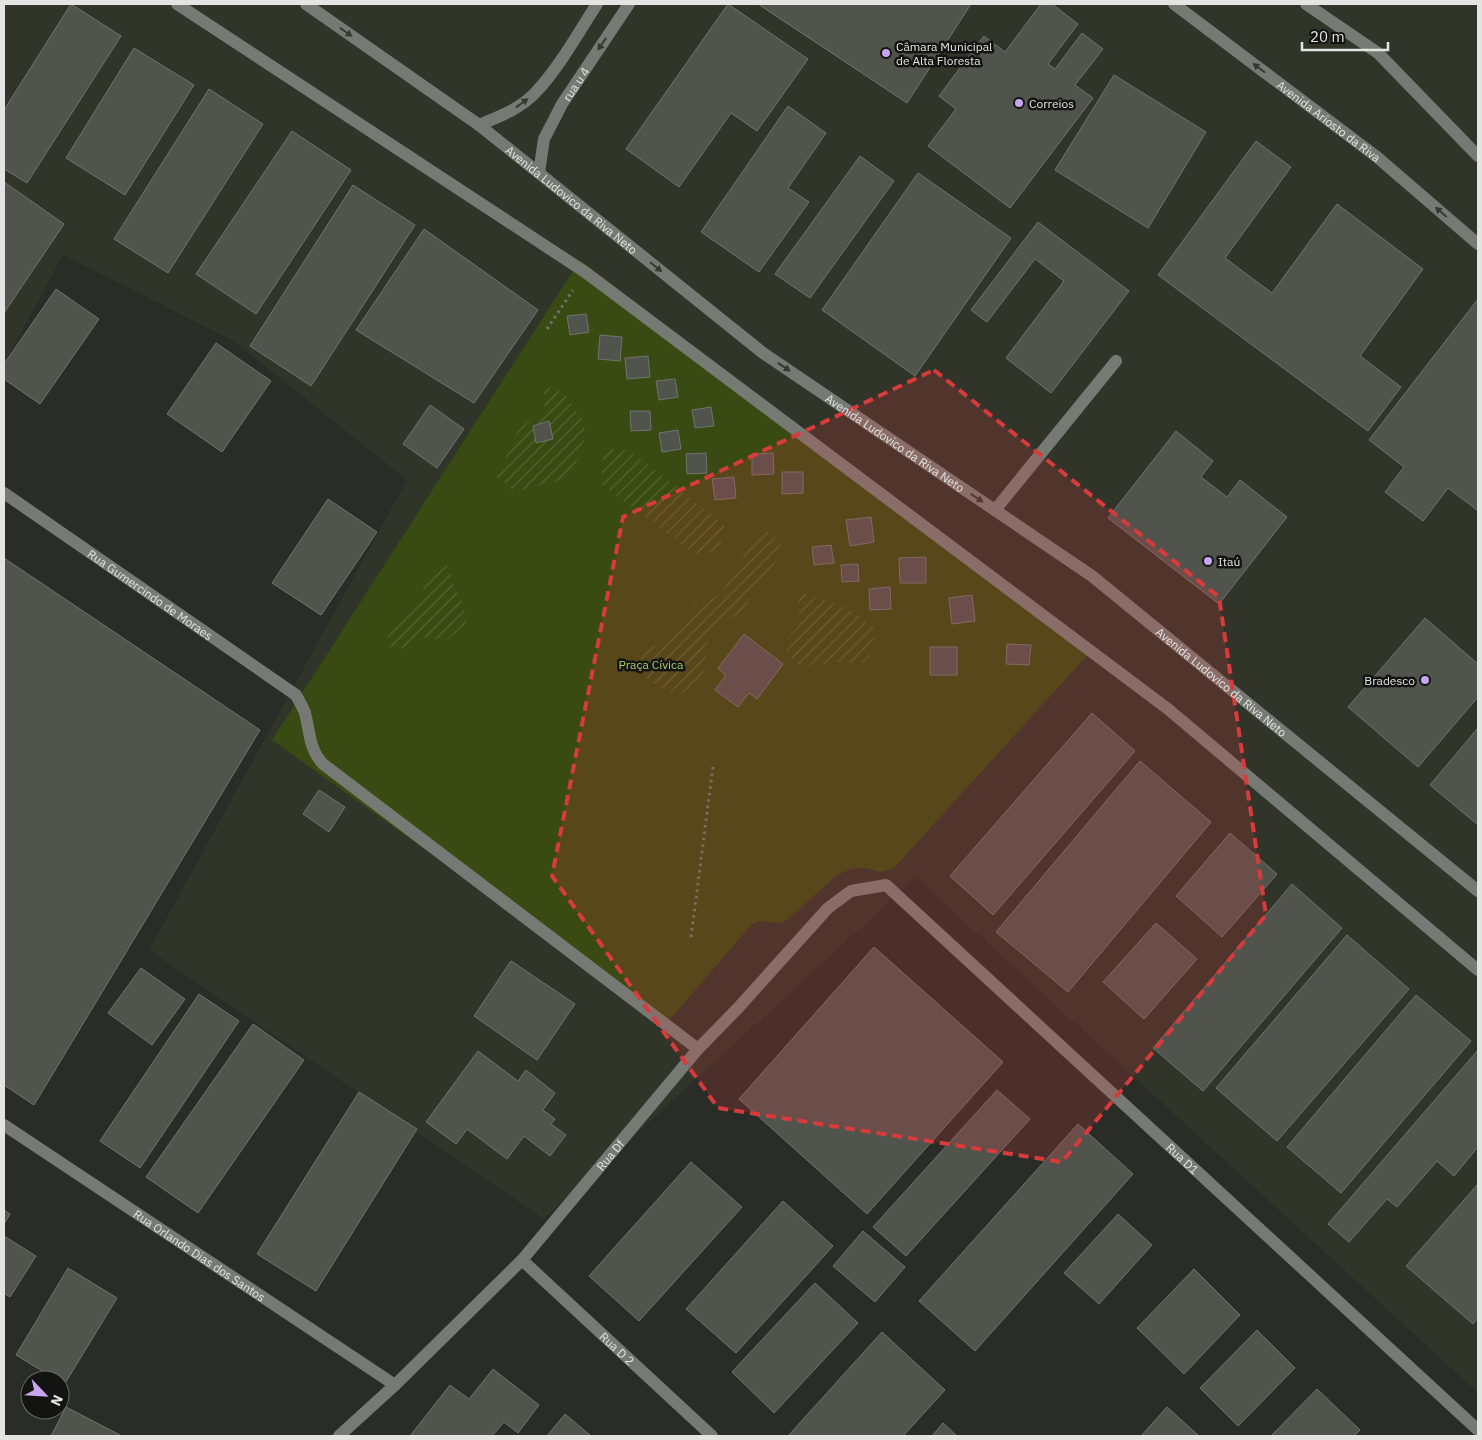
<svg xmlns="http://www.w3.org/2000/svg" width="1482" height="1440" font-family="'IBM Plex Sans',sans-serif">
<defs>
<pattern id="garden-furrows" width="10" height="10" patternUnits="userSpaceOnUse" patternTransform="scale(1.25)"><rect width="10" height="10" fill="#394a12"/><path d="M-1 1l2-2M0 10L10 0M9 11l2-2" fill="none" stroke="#566434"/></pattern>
</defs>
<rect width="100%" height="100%" fill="#2a2c27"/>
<!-- built -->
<path fill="#303429" d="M4,4H1478V1393L916,877L544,1219L149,950L407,480L234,341L63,255L4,364Z"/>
<!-- park -->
<path fill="#394a12" d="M580,260L1093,649L894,868L880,872L866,868H853L837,875L787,920L780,923L760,921L751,925L665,1025L451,868L272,740Z"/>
<!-- garden -->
<path fill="url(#garden-furrows)" d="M548,387L556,389L565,395L584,422L585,437L580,455L573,468L560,481L515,492L497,477L517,432L529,421L545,416L544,392Z
M614,449L624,450L638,457L716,518L724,525C726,547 711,560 690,551L601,484L603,457L607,450Z
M765,531C779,537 782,542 779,557L742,611C735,618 733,616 726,620C717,624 712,631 708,640C704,649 707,660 705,670C703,675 699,678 696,682C694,685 691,689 688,691C674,699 657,686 646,678C636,671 640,660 643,650L659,644L666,646L681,622L696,604L721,594L747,550L759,533Z
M441,563L446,564L450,568C450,590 468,601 466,624L448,639L442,641C421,631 421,642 404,648C401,649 395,648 391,647L388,641L389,630L407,614L421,595L429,576Z
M803,593L820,598L846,608L873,625C875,642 876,651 863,663L835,662L805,666L795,663L787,654L786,644L788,637L800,624C800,610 792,605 803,593Z"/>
<!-- building -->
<path fill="#51534d" stroke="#71746e" d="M71,4L121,36L27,183L4,169V110Z
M728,4L808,59L757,131L731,113L679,187L626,149Z
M758,4H971L907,103Z
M1041,4H1052L1078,24L1048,64L1055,69L1082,33L1103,49L1075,85L1093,98L1010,208L928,146L956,109L939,96L984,36L1005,52Z
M134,48L194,85L125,195L66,158Z
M1114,75L1206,132L1148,228L1055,170Z
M209,89L263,124L168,273L114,239Z
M788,106L826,133L788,188L809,202L759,272L701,232Z
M292,131L351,170L256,314L196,274Z
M1256,141L1291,167L1225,258L1272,293L1337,204L1423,269L1360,356L1401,387L1368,431L1158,275Z
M860,156L894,181L810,298L775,274Z
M918,173L1011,238L915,376L822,310Z
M4,182L64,224L4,313Z
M353,185L415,225L311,386L250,346Z
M1038,222L1129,291L1051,393L1006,358L1064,281L1035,259L987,322L971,310Z
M424,229L538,310L474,403L356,330Z
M56,289L99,319L40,404L4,379V364Z
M1478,299V508L1477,510L1448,488L1423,521L1385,492L1404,467L1369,440Z
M586,314L589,332L570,335L567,316Z
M600,335L622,337L620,361L598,359Z
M216,343L271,381L222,452L167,414Z
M648,356L650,377L627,379L625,358Z
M675,379L678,397L659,400L656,381Z
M430,405L464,429L437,468L403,444Z
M711,407L714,426L695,428L692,410Z
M630,411H650L651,430L631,431Z
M549,421L553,439L536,443L533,426Z
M678,430L681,449L662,452L659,433Z
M1176,431L1213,461L1201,477L1227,497L1240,480L1287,517L1219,604L1108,518Z
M706,453L707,473L687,474L686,454Z
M773,453L774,474L752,475V454Z
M782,472H803V493L782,494Z
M734,477L736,498L715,500L712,479Z
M328,499L377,532L321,615L272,583Z
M871,517L874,542L850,546L846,520Z
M831,545L834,563L814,565L812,547Z
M926,557V583H900L899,558Z
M4,558L260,730L34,1105L4,1085Z
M858,564L859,581L842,582L841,565Z
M890,587L891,609L870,610L869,589Z
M972,595L975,621L952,624L949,598Z
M1425,618L1478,664V697L1418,767L1348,707Z
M744,634L783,664L757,699L749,693L738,707L715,690L726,675L718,668Z
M1007,644L1031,645L1029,665L1006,664Z
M930,647H957V675H930Z
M1092,713L1135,751L993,915L950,876Z
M1478,728V825L1430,785Z
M1140,761L1211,822L1068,992L996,932Z
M319,790L345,807L329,832L303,814Z
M1230,833L1277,874L1222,937L1176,896Z
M1292,884L1342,928L1203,1091L1153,1048Z
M1156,923L1197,959L1144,1019L1103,982Z
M1347,935L1409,989L1277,1141L1216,1088Z
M874,947L1003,1062L867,1214L739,1099Z
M511,961L575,1004L537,1060L474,1016Z
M141,968L185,999L152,1045L108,1013Z
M199,994L239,1021L140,1168L100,1141Z
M1416,995L1471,1041L1341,1193L1287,1147Z
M253,1024L304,1060L198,1213L146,1177Z
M1478,1050V1147L1454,1176L1437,1161L1397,1207L1387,1199L1349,1242L1328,1224Z
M478,1051L518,1081L526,1070L555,1093L543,1110L555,1119L551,1124L566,1135L550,1156L524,1136L507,1159L467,1129L456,1144L426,1122Z
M997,1090L1030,1119L906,1256L873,1227Z
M359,1092L417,1129L316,1291L257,1254Z
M1078,1124L1133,1174L975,1351L919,1301Z
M691,1162L742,1207L639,1321L589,1276Z
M1478,1184V1318L1473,1324L1406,1266Z
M783,1201L833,1246L736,1353L686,1309Z
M4,1210L10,1214L4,1224Z
M1118,1214L1152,1245L1099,1304L1064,1273Z
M863,1231L905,1267L875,1302L833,1266Z
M4,1236L36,1256L10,1297L4,1293Z
M68,1268L117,1298L64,1385L60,1382V1380H57L16,1355Z
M1194,1269L1240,1315L1184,1374L1137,1328Z
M815,1283L858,1323L774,1413L732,1372Z
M1257,1330L1295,1368L1238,1426L1200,1388Z
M882,1332L945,1390L903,1436H788Z
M493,1369L539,1405L518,1433L504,1422L492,1436H410L450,1385L469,1399Z
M1317,1389L1360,1430L1354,1436H1271Z
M66,1407L120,1435V1436H51Z
M1167,1407L1199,1436H1141Z
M565,1414L591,1436H547Z
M943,1423L957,1436H932Z"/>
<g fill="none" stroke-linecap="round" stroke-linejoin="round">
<!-- path -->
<path stroke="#71736e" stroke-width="3" stroke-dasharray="2.5 4" stroke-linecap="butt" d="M547,329L573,290
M691,937L713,767"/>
<!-- service -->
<path stroke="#777a74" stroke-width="12" d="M995,510L1116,361"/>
<!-- pedestrian -->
<path stroke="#777a74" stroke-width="12" d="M177,4L585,272L1168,709L1478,970
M1306,4L1378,53L1478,156"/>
<!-- minor -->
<g stroke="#777a74" stroke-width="12">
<path d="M479,125C498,117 520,109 535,93C559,68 578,33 597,4"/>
<path id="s1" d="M539,173L544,139L562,104L629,4"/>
<path id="s2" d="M4,493L296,695C299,701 303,707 305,713C310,732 309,749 323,764L698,1049"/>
<path id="s3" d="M4,1125L395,1385"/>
<path id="s4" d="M522,1260L712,1436"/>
<path id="s5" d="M339,1436L395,1385L522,1260L698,1049L738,1008L828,908L851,891L886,885L1478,1430"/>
</g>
<!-- tertiary -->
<g stroke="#777a74" stroke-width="12">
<path id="s6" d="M306,4L479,125L763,353L1092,576L1478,891"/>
<path id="s7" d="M1174,4L1377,157L1478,244"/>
</g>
</g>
<!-- one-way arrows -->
<defs><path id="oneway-solid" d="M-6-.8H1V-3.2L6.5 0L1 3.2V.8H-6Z" transform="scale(1.25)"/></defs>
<g fill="#363834">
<use href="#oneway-solid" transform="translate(346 32) rotate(35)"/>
<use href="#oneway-solid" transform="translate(602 44) rotate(124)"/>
<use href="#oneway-solid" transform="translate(1259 68) rotate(-143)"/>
<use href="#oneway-solid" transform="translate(522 103) rotate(-36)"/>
<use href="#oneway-solid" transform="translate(1441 212) rotate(-139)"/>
<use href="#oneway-solid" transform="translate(656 267) rotate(39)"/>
<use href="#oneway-solid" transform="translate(784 367) rotate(34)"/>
<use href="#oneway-solid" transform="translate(977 498) rotate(34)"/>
</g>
<!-- marked area -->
<path fill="#d73b3b" fill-opacity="0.2" stroke="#d73b3b" stroke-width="4" stroke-dasharray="10 6" stroke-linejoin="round" d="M934,370L1219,597L1266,915L1062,1162L718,1108L552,876L623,517Z"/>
<!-- markers -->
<g fill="#c8a6ef" stroke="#131412" stroke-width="2">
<circle cx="886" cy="53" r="5"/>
<circle cx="1019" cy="103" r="5"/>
<circle cx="1208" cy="561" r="5"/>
<circle cx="1425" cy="680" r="5"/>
</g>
<g text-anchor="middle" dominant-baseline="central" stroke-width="5" stroke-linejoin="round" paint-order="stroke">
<!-- poi labels -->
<g font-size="12" fill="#e4e5e2" stroke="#131412" text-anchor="start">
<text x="896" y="46">Câmara Municipal<tspan x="896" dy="14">de Alta Floresta</tspan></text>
<text x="1029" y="103">Correios</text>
<text x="1218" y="561">Itaú</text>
<text x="1415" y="680" text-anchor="end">Bradesco</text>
</g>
<!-- street labels -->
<g font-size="12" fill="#e4e5e2" stroke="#131412">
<text stroke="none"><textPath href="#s1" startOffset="98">rua u 4</textPath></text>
<text stroke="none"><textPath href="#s7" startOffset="194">Avenida Ariosto da Riva</textPath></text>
<text stroke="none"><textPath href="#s6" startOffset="330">Avenida Ludovico da Riva Neto</textPath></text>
<text stroke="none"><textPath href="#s6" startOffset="735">Avenida Ludovico da Riva Neto</textPath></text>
<text stroke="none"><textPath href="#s2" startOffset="178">Rua Gumercindo de Moraes</textPath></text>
<text stroke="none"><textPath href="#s6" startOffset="1140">Avenida Ludovico da Riva Neto</textPath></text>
<text stroke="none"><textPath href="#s5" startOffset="391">Rua Df</textPath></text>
<text stroke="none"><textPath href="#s5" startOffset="1188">Rua D1</textPath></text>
<text stroke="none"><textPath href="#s3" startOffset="235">Rua Orlando Dias dos Santos</textPath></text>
<text stroke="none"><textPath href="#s4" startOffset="130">Rua D 2</textPath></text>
</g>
<!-- park labels -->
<g font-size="12" fill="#abcf67" stroke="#131412">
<text x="651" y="664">Praça Cívica</text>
</g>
</g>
<!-- border -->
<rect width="1482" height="1440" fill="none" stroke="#e4e5e2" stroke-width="10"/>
<!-- north arrow -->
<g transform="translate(45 1395) rotate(115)"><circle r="24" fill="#131412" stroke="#676865"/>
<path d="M0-4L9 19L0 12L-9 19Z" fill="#c8a6ef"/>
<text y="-8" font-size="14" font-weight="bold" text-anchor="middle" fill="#e4e5e2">N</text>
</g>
<!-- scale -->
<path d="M1302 42v8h86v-8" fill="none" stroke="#e4e5e2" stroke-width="2.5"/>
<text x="1310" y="42" font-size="15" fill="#e4e5e2" stroke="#131412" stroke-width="4" paint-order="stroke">20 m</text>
</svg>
